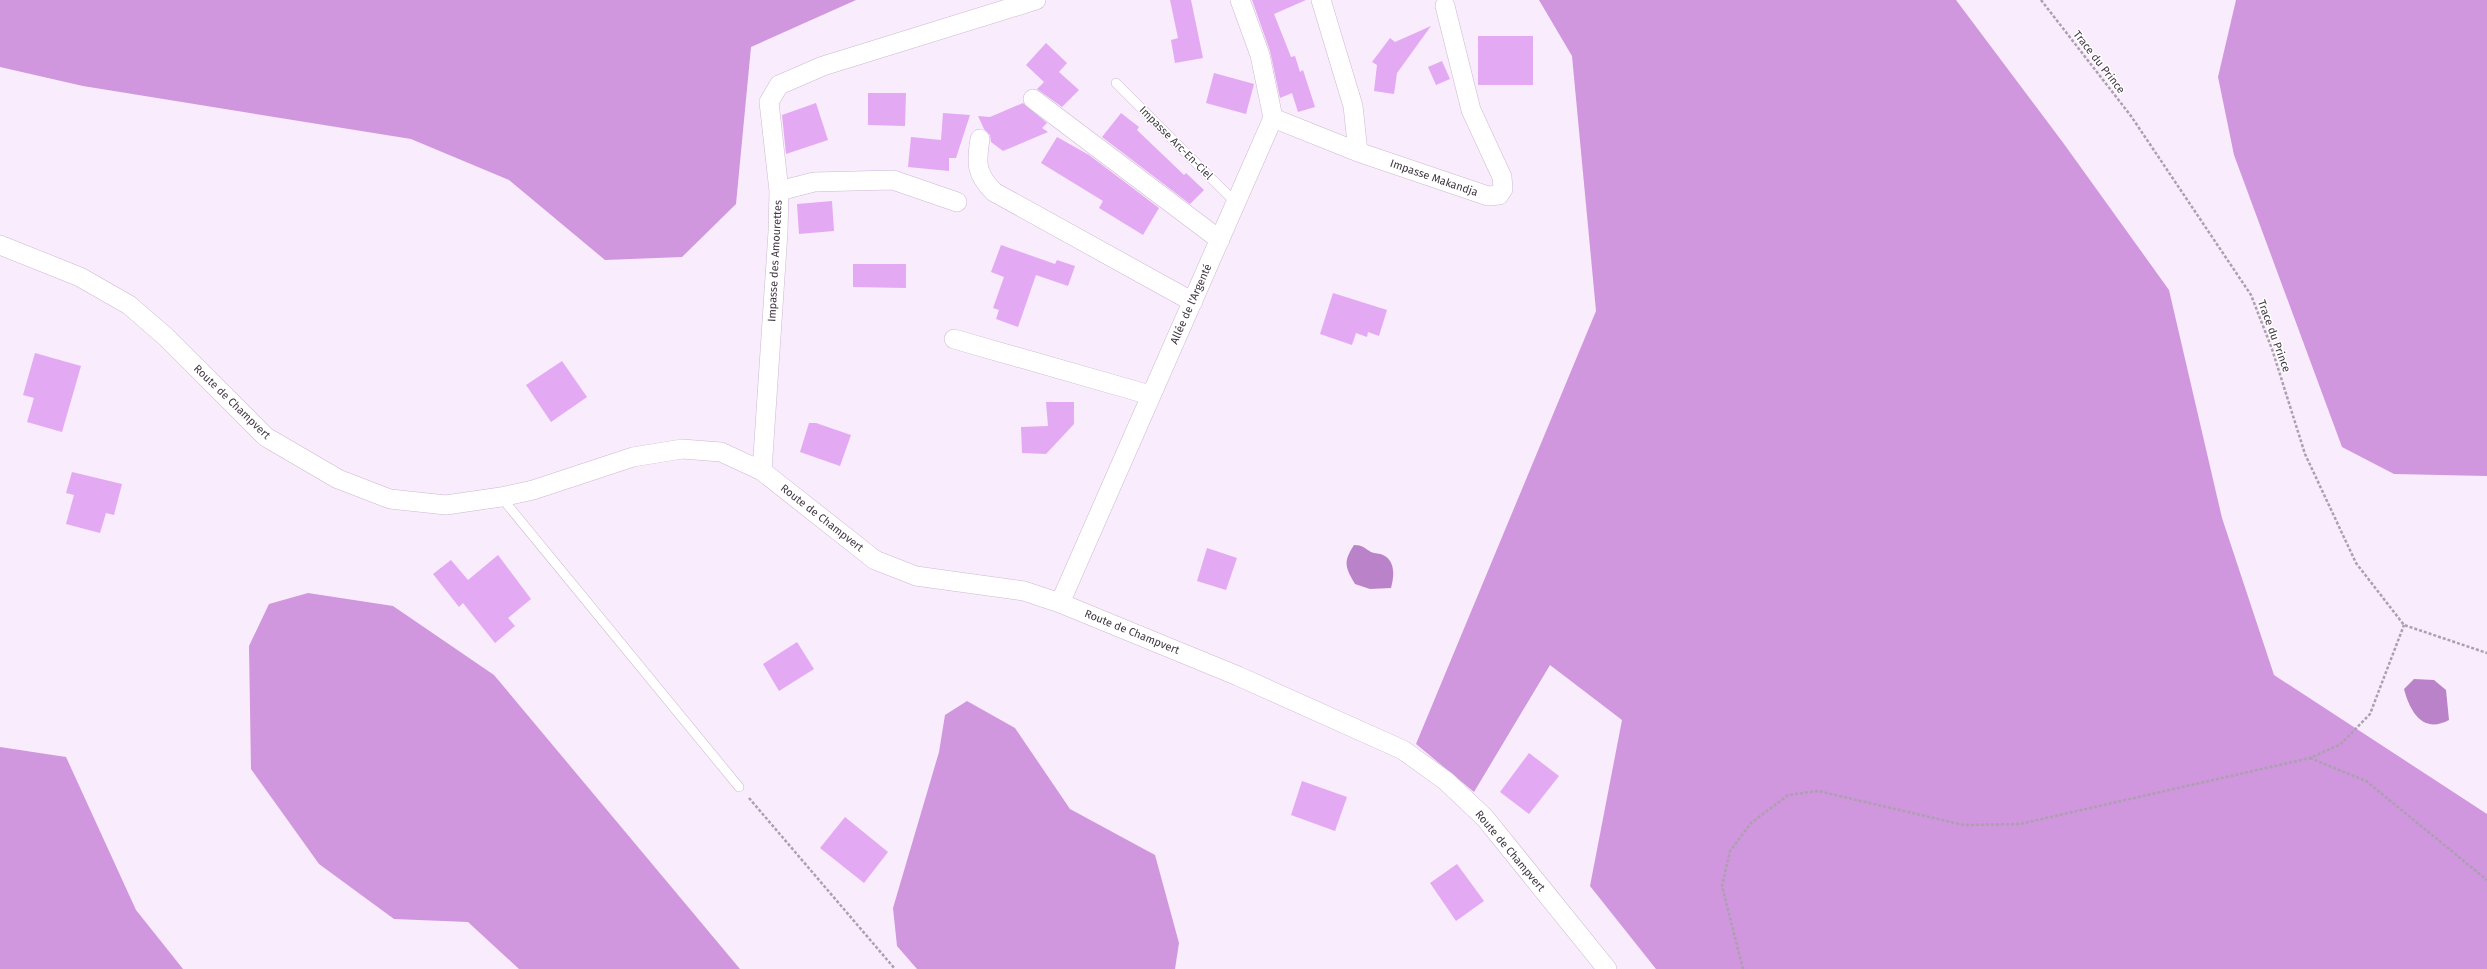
<svg xmlns="http://www.w3.org/2000/svg" width="2487" height="969" font-family="'Fira Sans',sans-serif">
<rect width="100%" height="100%" fill="#f9ecfc"/>
<!-- forest -->
<path fill="#d097df" d="M0,0H856L751,47L736,204L682,257L605,260L509,180L411,139L83,86L0,67Z
M1539,0H1956L2064,144L2169,290L2222,518L2274,675L2487,814V969H1656L1590,886L1622,720L1550,665L1474,792L1416,744L1596,311L1572,56Z
M2236,0H2487V476L2394,474L2342,447L2234,155L2218,77Z
M308,593L393,606L494,675L740,969H519L468,922L394,919L319,864L251,769L249,646L269,604Z
M967,701L1015,728L1070,809L1155,855L1179,943L1175,969H917L897,946L893,908L939,752L945,715Z
M0,747L66,757L136,910L183,969H0Z"/>
<!-- water -->
<path fill="#ba82c9" d="M1354,545C1363,545 1364,548 1371,552C1375,554 1380,553 1383,555C1396,561 1394,577 1391,588L1370,589L1355,584C1345,567 1343,562 1354,545Z
M2414,679L2434,680L2446,690L2449,720C2423,734 2410,712 2404,689Z"/>
<!-- building -->
<path fill="#e4a9f3" d="M1170,0H1191L1203,58L1175,63L1171,40L1178,38Z
M1252,0H1306L1274,14L1291,57L1295,56L1300,72L1303,70L1315,107L1298,112L1292,93L1280,98L1270,51Z
M1431,26L1397,73L1394,94L1374,91L1377,65L1372,62L1390,38L1395,42Z
M1478,36H1533V85H1478Z
M1046,43L1067,63L1059,72L1079,90L1062,107L1037,89L1044,82L1026,65Z
M1442,61L1450,79L1436,85L1428,67Z
M1214,73L1254,84L1246,114L1206,103Z
M868,93H906L905,126L868,125Z
M816,103L828,140L786,154L782,115Z
M1023,103L1047,123L1042,128L1048,132L1003,151L991,142L990,135L984,129L978,116L990,117Z
M943,113L970,115L956,158H949V171L908,167L911,137L941,140Z
M1121,113L1139,127L1137,130L1184,175L1186,173L1204,190L1190,204L1102,137Z
M1057,137L1089,155L1159,208L1143,235L1099,208L1103,201L1041,163Z
M832,201L834,231L799,234L797,204Z
M1001,245L1055,264L1057,260L1075,266L1068,286L1036,275L1018,327L996,319L999,310L993,308L1004,277L991,272Z
M853,264H906V288L853,287Z
M1333,293L1387,310L1379,336L1368,332L1367,337L1356,333L1352,345L1320,334Z
M35,353L81,366L62,432L27,422L34,398L23,395Z
M562,361L587,397L551,422L526,385Z
M1046,402H1074V424L1046,454L1022,453L1021,427L1048,426Z
M809,423H816L851,435L840,466L800,452Z
M72,472L122,484L114,515L106,513L100,533L66,524L74,495L66,493Z
M1207,548L1237,558L1226,590L1197,581Z
M498,555L531,599L508,618L515,626L495,643L463,603L459,607L433,574L451,560L468,580Z
M797,642L814,669L779,691L763,664Z
M1529,753L1559,776L1529,814L1500,792Z
M1302,781L1347,797L1335,831L1291,815Z
M845,817L888,852L864,883L820,848Z
M1457,864L1484,901L1456,921L1430,883Z"/>
<g fill="none" stroke-linecap="round" stroke-linejoin="round">
<defs>
<path id="lane" d="M1116,83L1236,203
M501,497L739,787"/>
<path id="street" d="M1321,0L1353,106L1358,152
M1033,99L1220,240
M1273,118L1358,152L1488,196L1499,195L1503,189L1502,177L1471,110L1445,6
M980,139C976,164 976,174 994,192L1193,302
M779,191L814,182L893,180L957,202
M0,245L80,277L129,305L166,337L266,437L338,479L390,499L446,505L501,497L533,490L633,457L682,449L721,452L762,471L875,560L916,576L1024,591L1060,603L1238,676L1403,750L1446,781L1485,818L1607,969
M954,339L1150,395
M762,471L778,232L779,191L769,102L779,85L823,66L1036,0
M1060,603L1273,118L1260,55L1240,0"/>
</defs>
<!-- lane casing -->
<use href="#lane" stroke="#cdb8d2" stroke-width="10"/>
<!-- street casing -->
<use href="#street" stroke="#cdb8d2" stroke-width="20"/>
<!-- path -->
<path stroke="#aba0ae" stroke-width="2.5" stroke-dasharray="3 2" stroke-linecap="butt" d="M2041,0L2131,116L2251,295L2272,349L2305,454L2356,563L2404,625L2487,653
M2310,758L2366,781L2487,880
M749,798L895,969
M1743,969L1722,886L1730,851L1751,823L1788,795L1818,791L1964,825L2020,824L2310,758L2341,744L2370,714L2404,625"/>
<!-- lane -->
<use href="#lane" stroke="#fff" stroke-width="9"/>
<!-- street -->
<use href="#street" stroke="#fff" stroke-width="19"/>
</g>
<g text-anchor="middle" dominant-baseline="central" stroke-width="3" stroke-linejoin="round" paint-order="stroke">
<!-- street labels -->
<g font-size="11" fill="#403742" stroke="#fff">
<text transform="translate(2099 62) rotate(52)">Trace du Prince</text>
<text transform="translate(1176 143) rotate(45)">Impasse Arc-En-Ciel</text>
<text transform="translate(1434 178) rotate(19)">Impasse Makandja</text>
<text transform="translate(775 261) rotate(-87)">Impasse des Amourettes</text>
<text transform="translate(1191 304) rotate(-66)">Allée de l'Argenté</text>
<text transform="translate(2274 336) rotate(70)">Trace du Prince</text>
<text transform="translate(232 402) rotate(44)">Route de Champvert</text>
<text transform="translate(822 518) rotate(38)">Route de Champvert</text>
<text transform="translate(1132 632) rotate(22)">Route de Champvert</text>
<text transform="translate(1510 851) rotate(50)">Route de Champvert</text>
</g>
</g>
</svg>
